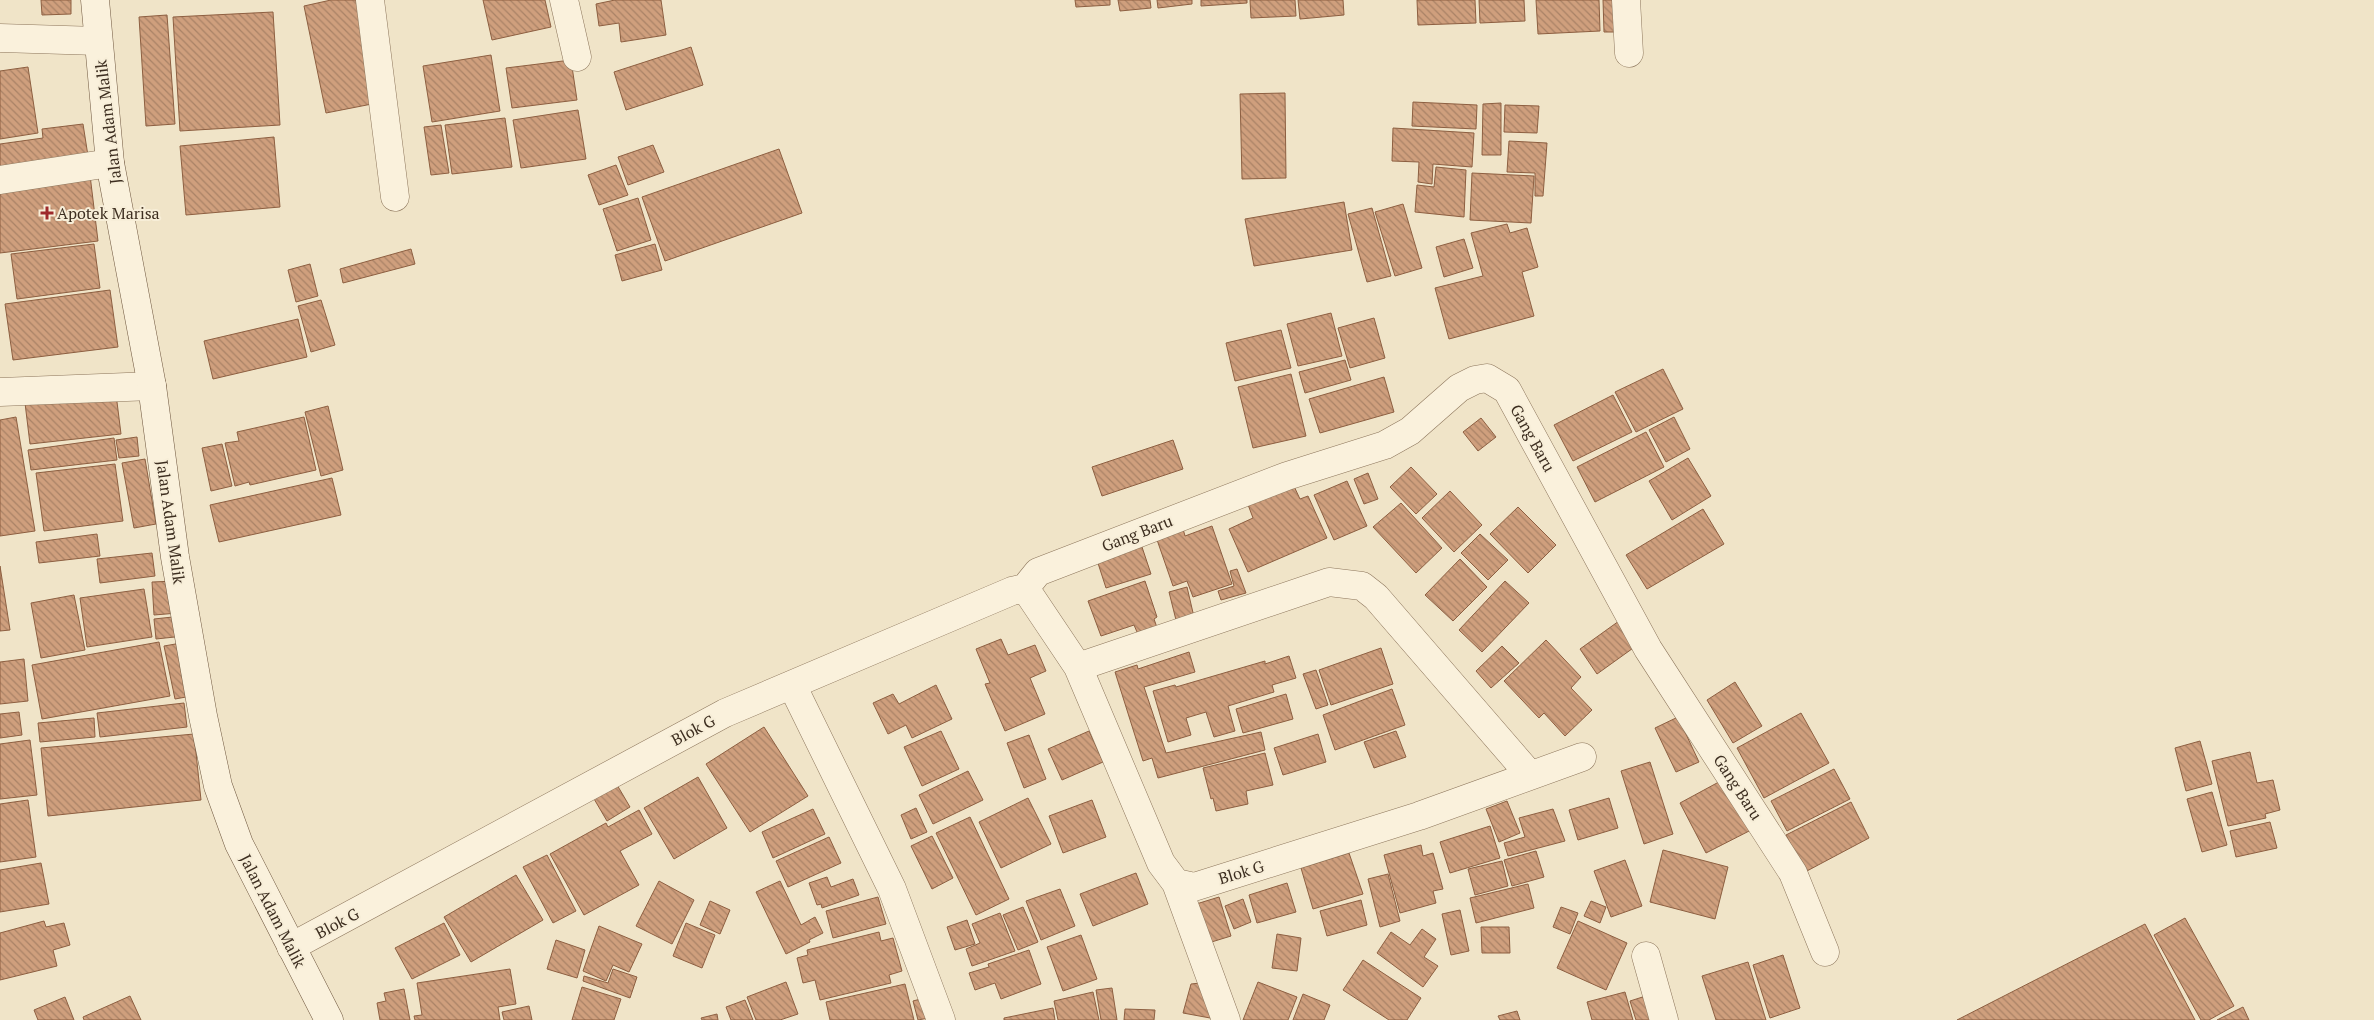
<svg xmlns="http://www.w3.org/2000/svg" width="2374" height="1020" font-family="'PT Serif',serif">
<defs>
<pattern id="building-back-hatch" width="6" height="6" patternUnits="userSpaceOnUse" patternTransform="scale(1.25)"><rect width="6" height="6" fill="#cf9f7d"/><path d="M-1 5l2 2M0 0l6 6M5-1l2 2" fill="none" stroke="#a98266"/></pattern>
</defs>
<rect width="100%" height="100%" fill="#f0e4c8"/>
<!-- building -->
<path fill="url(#building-back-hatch)" stroke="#8d5f41" d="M41,0H71V14L42,15Z
M331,0H356L377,103L326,113L304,6Z
M483,0H545L551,27L492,40Z
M615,0H661L666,35L621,42L619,23L599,26L596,4Z
M1075,0H1110V5L1076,7Z
M1118,0H1150L1151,8L1120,11Z
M1157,0H1192V4L1158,8Z
M1201,0H1247V3L1201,6Z
M1250,0H1295L1296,16L1251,18Z
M1298,0H1343L1344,15L1300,19Z
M1417,0H1475L1476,23L1418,25Z
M1479,0H1524L1525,21L1480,23Z
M1536,0H1599L1600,31L1538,34Z
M1603,0H1623L1624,32H1604Z
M273,12L280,125L180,131L173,17Z
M167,15L175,124L146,126L139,17Z
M691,47L703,85L626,110L614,72Z
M491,55L500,111L432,122L423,66Z
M571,60L577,100L512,108L506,68Z
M28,67L38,133L0,139V71Z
M1285,93L1286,178L1242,179L1240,94Z
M1413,102L1477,105L1476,129L1412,126Z
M1501,103V155H1482L1483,104Z
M1505,105L1539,106L1537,133L1504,132Z
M578,110L586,159L521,168L513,120Z
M505,118L512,167L452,174L445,125Z
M83,124L88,156L0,166V144L43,138L42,129Z
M441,125L449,173L431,175L424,127Z
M1393,128L1474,133L1472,167L1433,164L1432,184L1418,182L1419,162L1392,161Z
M274,137L280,207L186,215L180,146Z
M1509,141L1547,143L1543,196H1535V173L1507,172Z
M653,145L664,172L628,185L618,157Z
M779,149L802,213L665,261L642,197Z
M616,165L628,195L599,205L588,175Z
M1436,167L1466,170L1464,217L1415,212L1417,185L1434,187Z
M1472,173L1534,176L1531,223L1470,220Z
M90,175L98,241L0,253V185Z
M638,198L651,240L617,251L603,209Z
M1344,202L1352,250L1254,266L1245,219Z
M1403,204L1422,268L1395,276L1375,212Z
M1372,208L1391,276L1367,282L1348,214Z
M1507,224L1510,233L1527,228L1538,267L1522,272L1534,316L1449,339L1435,288L1483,276L1471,233Z
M1464,239L1473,268L1444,277L1436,247Z
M94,244L100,288L17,299L11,254Z
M655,244L662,270L622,281L615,255Z
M411,249L415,264L343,283L340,269Z
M310,264L318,296L296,302L288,270Z
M110,290L118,347L13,360L5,304Z
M321,300L335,345L311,352L298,306Z
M1331,313L1342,356L1298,366L1287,324Z
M1374,318L1385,358L1350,368L1338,328Z
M298,319L307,357L213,379L204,341Z
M1281,330L1291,368L1235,381L1226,343Z
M1345,360L1351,380L1305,393L1299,372Z
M1663,369L1683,409L1636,432L1615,392Z
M1291,374L1306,436L1253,448L1238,387Z
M1384,377L1394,412L1320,433L1309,399Z
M116,394L121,434L30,444L25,403Z
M1613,395L1632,432L1573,461L1554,425Z
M328,406L343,470L321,476L305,412Z
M16,417L35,531L0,536V420Z
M304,417L316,470L250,485L249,482L235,486L225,443L239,441L237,432Z
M1674,417L1690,449L1666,462L1649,430Z
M1481,418L1496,437L1478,451L1463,432Z
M1646,432L1664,467L1595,502L1577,467Z
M137,437L139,456L119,458L116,440Z
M114,438L117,460L31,470L28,450Z
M1173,440L1183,469L1102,496L1092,467Z
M222,444L232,486L211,491L202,448Z
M1688,458L1711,496L1672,520L1649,481Z
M145,459L156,524L134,528L122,463Z
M115,464L123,521L44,531L36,473Z
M1411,467L1437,494L1416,514L1390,487Z
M1368,473L1378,499L1364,504L1354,479Z
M332,478L341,515L219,542L210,505Z
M1347,481L1367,526L1334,540L1314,495Z
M1292,482L1300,499L1308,496L1327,538L1248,572L1229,529L1253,518L1247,502Z
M1450,491L1482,525L1454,552L1422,518Z
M1401,503L1442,548L1416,573L1373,527Z
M1518,507L1556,545L1528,573L1490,534Z
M1703,509L1724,544L1647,589L1626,555Z
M1182,525L1185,536L1212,526L1232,584L1193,597L1187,581L1173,586L1155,534Z
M97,534L100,556L39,563L36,542Z
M1480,534L1508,560L1488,580L1461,553Z
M1140,541L1151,574L1106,588L1096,557Z
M152,553L155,576L100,583L97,559Z
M1460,559L1487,587L1453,621L1425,595Z
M0,566L10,630L0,631Z
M1237,569L1246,593L1221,600L1218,591L1234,586L1230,571Z
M176,581L178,613L154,615L152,582Z
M1145,581L1157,617L1154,619L1159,633L1140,639L1134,625L1101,636L1088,601Z
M1505,581L1529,603L1482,652L1459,630Z
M1187,587L1194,617L1176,620L1169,592Z
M144,589L152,637L87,647L80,598Z
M74,595L85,650L41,658L31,603Z
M182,616L184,636L156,639L154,619Z
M1619,621L1636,646L1597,674L1580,649Z
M1001,639L1008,655L1035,645L1046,671L1030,678L1045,714L1005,731L985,684L990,683L976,649Z
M1546,640L1581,677L1571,688L1592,710L1565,736L1544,713L1539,718L1504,681Z
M159,642L170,696L42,719L32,665Z
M187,642L197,695L175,699L164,646Z
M1502,646L1519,663L1491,688L1476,671Z
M1381,648L1393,684L1331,705L1319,670Z
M1189,652L1195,672L1144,687L1166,753L1261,732L1265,750L1158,778L1152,758L1143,761L1115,672L1137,665L1138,669Z
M1289,656L1296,678L1272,685L1274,692L1228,706L1235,731L1214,737L1206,712L1186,718L1191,735L1168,742L1153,691L1175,685L1176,687L1265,661V664Z
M24,659L28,701L0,704V662Z
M1316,670L1328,705L1316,709L1303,674Z
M1735,682L1762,726L1733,743L1707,700Z
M936,685L952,719L912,738L906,725L888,734L873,703L893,694L899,704Z
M1392,689L1405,725L1335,750L1323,715Z
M1286,694L1293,719L1243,733L1236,709Z
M184,703L187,727L100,737L97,713Z
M19,712L22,735L0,738V714Z
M1801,713L1829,763L1764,798L1737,748Z
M1678,717L1699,762L1676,772L1655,728Z
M94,718L95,737L40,742L38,723Z
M764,727L808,796L750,832L706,764Z
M941,731L959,769L922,786L904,747Z
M1089,731L1103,762L1062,780L1048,749Z
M1396,731L1406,757L1374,768L1364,742Z
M194,734L201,800L48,816L41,748Z
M1318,734L1326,762L1283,775L1274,748Z
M1029,735L1046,779L1024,788L1007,743Z
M30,740L37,795L0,799V744Z
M2200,741L2212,784L2186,791L2175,748Z
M2250,752L2257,783L2273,780L2280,810L2265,814L2266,818L2228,826L2212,761Z
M1265,753L1273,785L1246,791L1248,804L1216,811L1213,798L1211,799L1203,768Z
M1650,762L1673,834L1644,844L1621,771Z
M1834,769L1850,799L1787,831L1771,801Z
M968,771L983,800L933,824L919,795Z
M698,777L727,828L674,859L644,808Z
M1728,777L1755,828L1706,853L1680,803Z
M613,778L630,807L607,821L590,792Z
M2212,792L2227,845L2202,852L2187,799Z
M1028,798L1051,844L1001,868L979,822Z
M1609,798L1618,828L1578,840L1569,810Z
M28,800L36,857L0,862V804Z
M1092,800L1106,837L1063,853L1049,816Z
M1507,801L1520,833L1499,842L1486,809Z
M1851,802L1869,838L1805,872L1786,835Z
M916,808L927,832L911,839L901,815Z
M813,809L825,834L773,858L762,832Z
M1553,809L1565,841L1508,856L1504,843L1525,837L1519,818Z
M639,810L652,834L620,851L639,885L584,915L550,854L606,823L608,827Z
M970,817L1009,899L976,915L936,833Z
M2270,822L2277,848L2236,857L2230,831Z
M1490,826L1500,858L1450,873L1440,842Z
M932,836L953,878L932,889L911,846Z
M829,837L841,863L788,887L776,861Z
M1421,845L1423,856L1433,853L1443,889L1433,891L1436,903L1400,913L1384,855Z
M1663,850L1728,867L1715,919L1650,902Z
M1536,851L1544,877L1512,886L1504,860Z
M1349,853L1363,894L1313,909L1301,868Z
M547,855L576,911L553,923L523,867Z
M1625,860L1642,906L1611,917L1594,871Z
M1502,861L1508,886L1475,895L1468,869Z
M41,863L49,904L0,912V870Z
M1136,873L1148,904L1093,926L1080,894Z
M1388,874L1400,921L1380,927L1368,879Z
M516,875L543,920L471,962L444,917Z
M827,877L831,887L853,879L859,895L822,908L821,904L817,905L809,883Z
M659,881L694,900L672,944L636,926Z
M780,881L801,925L815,917L823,933L809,940L810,942L786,954L756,892Z
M1287,883L1296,912L1257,923L1249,895Z
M1528,884L1534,908L1476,923L1470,898Z
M1060,889L1075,926L1041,940L1026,901Z
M878,897L886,924L833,938L826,911Z
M1219,897L1231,936L1192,948L1180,909Z
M1243,899L1251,922L1234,929L1225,906Z
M1361,900L1367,925L1327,936L1320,911Z
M710,901L730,910L720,934L700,925Z
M1591,901L1606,907L1600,923L1584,916Z
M1023,907L1038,942L1018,950L1003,915Z
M1561,907L1578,913L1570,934L1553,927Z
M1460,910L1469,951L1451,955L1442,914Z
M1000,913L1015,951L972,966L966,949L980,943L972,924Z
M2185,918L2234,1006L2209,1020H2201L2154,935Z
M967,920L975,944L955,950L947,927Z
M44,921L46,927L64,923L70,945L53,950L57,966L0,980V933Z
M1578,921L1627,943L1606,990L1557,968Z
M444,923L460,955L412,979L395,948Z
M686,923L715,935L702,968L673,956Z
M2145,924L2195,1020H1957Z
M599,926L642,944L629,972L613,965L606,981L583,971Z
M1481,927H1509L1510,953H1482Z
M1422,929L1436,939L1424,957L1438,966L1423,987L1377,953L1391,932L1410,945Z
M879,932L881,941L893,938L902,971L889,975L891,983L820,1000L815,980L803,983L797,958L808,955L807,950Z
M1277,934L1301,938L1297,971L1272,968Z
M1081,935L1097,979L1063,991L1047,947Z
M556,940L585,950L577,978L547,969Z
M1029,950L1041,984L1001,999L995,983L975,990L969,973L989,967L988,964Z
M1783,955L1800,1008L1770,1018L1753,965Z
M1363,960L1421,998L1407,1020H1389L1343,990Z
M1748,962L1766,1020H1716L1702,976Z
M510,969L516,1004L498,1007L500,1020H415L414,1016L422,1015L417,983Z
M613,969L637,977L630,998L583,981L584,976L608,983Z
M786,982L798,1014L780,1020H756L747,997Z
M1209,982L1221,1020L1183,1013L1191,984Z
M1258,982L1297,997L1288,1020H1243Z
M905,984L914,1020H830L826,1002Z
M582,987L621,999L614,1020H572Z
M1112,988L1117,1020H1101L1096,990Z
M404,989L410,1020H380L377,1003L386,1001L384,993Z
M1093,992L1099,1020H1058L1054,1001Z
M1625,992L1633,1020H1592L1587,1002Z
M1303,994L1330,1005L1324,1020H1293Z
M1652,994L1660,1020H1636L1630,1001Z
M130,996L141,1020H84L83,1017Z
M65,997L74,1020H38L34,1010Z
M928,997L934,1017L918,1020L913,1001Z
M745,1000L753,1020H731L726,1007Z
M529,1006L532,1020H504L502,1012Z
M2243,1007L2249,1020H2217Z
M1053,1008L1055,1020H1004V1018Z
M1125,1009L1155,1010L1154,1020H1124Z
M1517,1011L1520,1020H1500L1498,1016Z
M717,1014L718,1020H702L701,1018Z"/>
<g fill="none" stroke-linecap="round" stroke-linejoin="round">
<defs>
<path id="street" d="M370,0L395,197
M564,0L577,57
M1626,0L1629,53
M0,38L98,41
M0,180L110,163
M0,392L152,386
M1025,588L1038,572L1287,476L1385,445L1410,431L1459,388L1475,380L1487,378L1507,390L1648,649L1793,873L1825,952
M1025,588L1078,667L1161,863L1176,883L1194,887L1419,816L1582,757
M1078,667L1329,582L1362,586L1376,597L1530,775
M792,685L892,889L941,1020
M1176,883L1226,1020
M291,947L725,713L1012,591L1025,588
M1646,956L1664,1020"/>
<path id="secondary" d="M95,0L110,163L152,386L175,557L203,716L218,786L239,844L329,1020"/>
</defs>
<!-- street casing -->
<use href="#street" stroke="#8d765c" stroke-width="29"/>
<!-- secondary casing -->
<use href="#secondary" stroke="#6f573f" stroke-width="29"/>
<!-- street -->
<use href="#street" stroke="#faf1dc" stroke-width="28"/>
<!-- secondary -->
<use href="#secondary" stroke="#faf1dc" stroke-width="28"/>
</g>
<!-- markers -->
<path fill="#9e2a2b" stroke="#f7eed8" stroke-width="2" d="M44.5 205.5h5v5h5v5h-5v5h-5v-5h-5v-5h5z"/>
<g text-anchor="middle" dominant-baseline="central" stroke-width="4" stroke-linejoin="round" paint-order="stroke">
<!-- street labels -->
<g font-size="16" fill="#3d2e20" stroke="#f7eed8">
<text transform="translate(108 122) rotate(-97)">Jalan Adam Malik</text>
<text transform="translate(1533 438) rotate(61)">Gang Baru</text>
<text transform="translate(171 522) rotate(82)">Jalan Adam Malik</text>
<text transform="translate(1137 533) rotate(-21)">Gang Baru</text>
<text transform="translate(693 730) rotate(-28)">Blok G</text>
<text transform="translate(1738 787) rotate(57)">Gang Baru</text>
<text transform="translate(1241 872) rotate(-17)">Blok G</text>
<text transform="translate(273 911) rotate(63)">Jalan Adam Malik</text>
<text transform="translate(337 923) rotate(-28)">Blok G</text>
</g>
<!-- poi labels -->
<g font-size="16" fill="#3d2e20" stroke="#f7eed8" text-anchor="start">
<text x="57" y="213">Apotek Marisa</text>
</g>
</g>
</svg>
